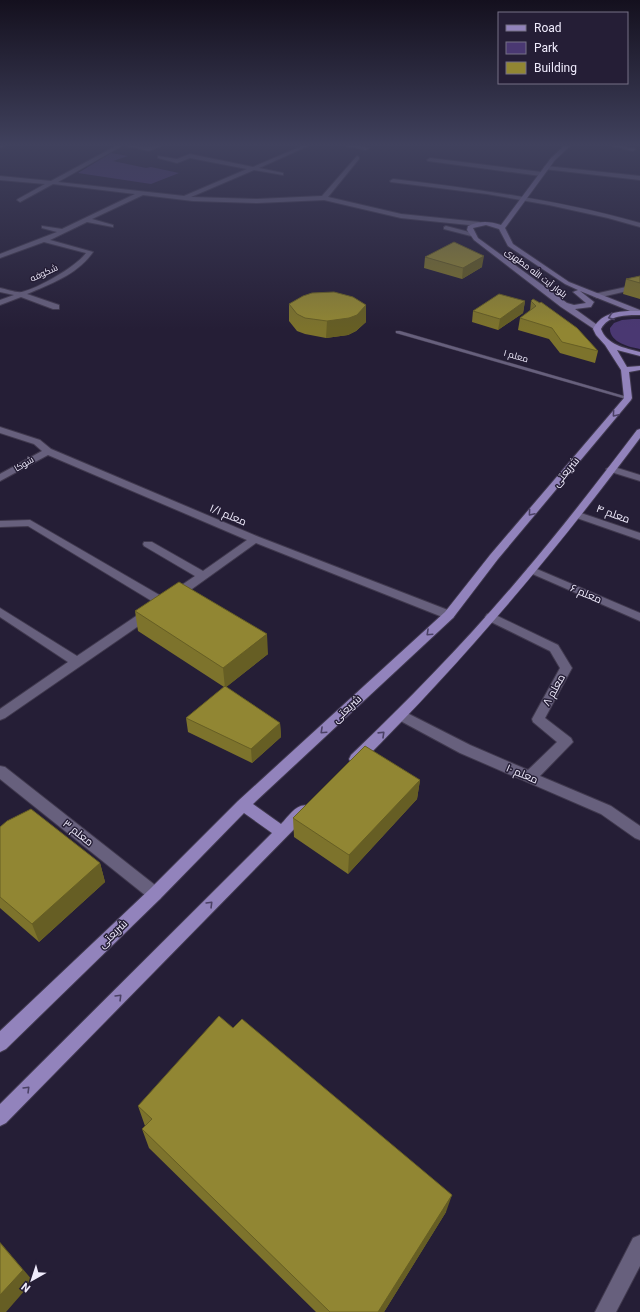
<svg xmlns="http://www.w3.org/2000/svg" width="640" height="1312" font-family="Roboto,Cairo,sans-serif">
<rect width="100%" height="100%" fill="#251e36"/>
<!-- green -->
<path fill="#4a3872" d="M111,153L128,156L113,161L146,168L151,167L179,173L151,184L78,173Z
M633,319H640V349C629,347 609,342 610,328L614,323L622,320Z"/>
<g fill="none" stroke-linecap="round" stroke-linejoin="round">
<defs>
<path id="lane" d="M396,331H400L631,398L626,399L396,333Z"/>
<path id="street" d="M0,146H4L0,148Z
M116,146H122L58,182L184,196L247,169L190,158L177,163L158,158V156L177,159L190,154L253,167L302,146H308L259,168L283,173V175L254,170L191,197L257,199L322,196L357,156L359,157V159L328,197L401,214L479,222L482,224L479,226L401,218L324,200L257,203L193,201L143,195L92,219L113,225V227L87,222L50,240L93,252C78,274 51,284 27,294L59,305V309H53L21,297L0,305V300L14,295L0,292V288C6,289 16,293 22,292C38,288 76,267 86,253L44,242L0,258V254L57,232L42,228V226L62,229L135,194L53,184L20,202L17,200L18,199L45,184L0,180V176L51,181Z
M127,146L149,147L161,146L149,151Z
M346,146H359L369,148L366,150Z
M612,146H622L636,149L633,151Z
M430,158L541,172L544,174L541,176L428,161L427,160Z
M546,166L640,176V180L544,169V167Z
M393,179C476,189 559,200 640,223V227L608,218L549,205L487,194L391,182L390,181Z
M446,226L473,233L474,234L471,236L444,229V227Z
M640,284V288L597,298L593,296L594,294Z
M0,427L40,440L51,449L259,537L453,612L455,615L453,618H445L256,543L178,599H170L168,596L170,593L195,576L144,546L143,544L144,542H152L203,571L247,540L48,455L0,481V474L42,451L34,444L0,433Z
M611,466L640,475V481L608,471L606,469Z
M578,512L640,533V540L574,517L573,515Z
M30,520L168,600L170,603L168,606H160L28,526L0,527V521Z
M532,567L640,613V621L528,572L527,570L528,568Z
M0,608L77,656L145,610H153L155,613L153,616L5,718L0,720V709L68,662L0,617Z
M491,613L558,645L572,668L545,718L571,738L573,742L540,776L611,806L640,826V840L635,838L601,814L460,753L397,719L396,716L397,713L402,711L407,713L470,745L528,770L557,742L533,722L532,719L560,668L550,651L487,620L485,617L487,614Z
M0,766L5,767L160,889L163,894L160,899L155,901L150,899L0,779Z
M640,1235V1266L616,1312H595L633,1238Z"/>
<path id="secondary" d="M564,146H570L555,160L505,228L513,244L569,282L640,310V315L580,291L594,302L591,307L575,309L600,327L601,329L597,331L561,307L474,240L467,230L468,226C479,221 489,221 501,225L551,158ZM486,225L499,229L508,246L565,284L578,290L573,292L586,303L574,305L567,303L478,238L473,228Z"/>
<path id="primary" d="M628,311H640V315C626,315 608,315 601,329C607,345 625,348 640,352V356L617,350L627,367L640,366V370L629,372L632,398L631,400L498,559L453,618L253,804L281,824C289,816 297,802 309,806L311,810L309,814L6,1123L0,1126V1104L272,833L244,813L160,899L6,1049L0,1052V1031L150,889L238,801L445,612L490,555L624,398L621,370L605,345L596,335L593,329C600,315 613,312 628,311Z
M640,429V438C553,555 464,660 361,763L356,764L351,763L349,759L351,755C411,698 469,638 522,575C562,528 600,479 637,430Z"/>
</defs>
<!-- lane casing -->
<use href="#lane" stroke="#40394e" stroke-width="1"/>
<!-- street casing -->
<use href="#street" stroke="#40394e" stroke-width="2"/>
<!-- secondary casing -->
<use href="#secondary" stroke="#40394e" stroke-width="2"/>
<!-- primary casing -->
<use href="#primary" stroke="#40394e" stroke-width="2"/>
<!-- lane -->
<use href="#lane" fill="#67607d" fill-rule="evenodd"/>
<!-- street -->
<use href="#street" fill="#67607d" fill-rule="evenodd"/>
<!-- secondary -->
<use href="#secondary" fill="#7c719c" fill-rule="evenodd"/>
<!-- primary -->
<use href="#primary" fill="#9283bc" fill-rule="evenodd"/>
</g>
<!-- wall -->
<path fill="#7d732c" d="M425,257L482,267L462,279L424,268Z
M640,276V299L623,294L626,279Z
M525,301L523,313L498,330L472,322L473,311Z
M531,301L598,351L595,363L560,353L549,339L518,330L520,318L530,311Z
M289,304L366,322L356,331L348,335L326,338L305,334L297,331L289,321Z
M135,611L268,654L226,687L280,723L281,737L252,763L188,732L186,718L224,687L138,631Z
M420,780L417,799L348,874L294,837L293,818Z
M0,827L100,863L105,882L39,942L0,908Z
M233,1028L446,1212L384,1312H316L149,1148L142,1129L145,1126L138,1106Z"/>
<!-- shaded-wall -->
<path fill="#665e24" d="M484,256L482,267L462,279L463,268Z
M525,301L523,313L498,330L500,319Z
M366,305V322L356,331L348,335L326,338L327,321Z
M267,634L268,654L225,688L223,668Z
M280,723L281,737L252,763L251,749Z
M420,780L417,799L348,874L349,855Z
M100,863L105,882L39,942L32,924Z
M452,1195L446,1212L384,1312H378Z
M0,1242L33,1281L6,1312H0Z"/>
<!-- building -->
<path fill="#918633" stroke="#665e24" d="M454,242L484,256L463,268L425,257Z
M640,276V283L626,279Z
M334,292L353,297L366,305L357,315L349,318L327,321L305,318L297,314L289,304L303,296L312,293Z
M499,294L525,301L500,319L473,311Z
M533,299L540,303L541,302L577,328L598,351L562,342L552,328L520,318L536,306L531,301Z
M179,582L267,634L223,668L135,611Z
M225,686L280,723L251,749L186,718Z
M365,746L420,780L349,855L293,818Z
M31,809L100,863L32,924L0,897V827L7,821Z
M219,1016L233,1028L242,1019L452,1195L378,1312H330L142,1129L152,1119L138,1106Z
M0,1243L23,1270L0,1295Z"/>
<!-- one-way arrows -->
<defs><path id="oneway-chevron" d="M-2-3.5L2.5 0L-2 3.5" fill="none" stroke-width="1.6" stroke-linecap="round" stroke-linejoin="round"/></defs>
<g stroke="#4b4165">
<use href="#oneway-chevron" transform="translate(611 317) rotate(160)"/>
<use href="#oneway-chevron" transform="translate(615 414) rotate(130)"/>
<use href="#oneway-chevron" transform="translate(531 513) rotate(130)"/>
<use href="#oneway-chevron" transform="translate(429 633) rotate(137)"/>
<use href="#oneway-chevron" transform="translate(323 731) rotate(137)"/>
<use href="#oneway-chevron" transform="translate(382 734) rotate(-44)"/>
<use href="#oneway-chevron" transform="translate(210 904) rotate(-45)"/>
<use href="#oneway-chevron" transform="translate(119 997) rotate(-45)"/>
<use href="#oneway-chevron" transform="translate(27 1089) rotate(-45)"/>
</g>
<!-- sky -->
<linearGradient id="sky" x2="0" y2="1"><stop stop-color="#14101e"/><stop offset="0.44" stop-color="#40415d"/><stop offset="1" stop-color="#40415d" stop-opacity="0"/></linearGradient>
<rect width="640" height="329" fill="url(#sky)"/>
<g text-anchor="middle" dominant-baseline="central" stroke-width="3" stroke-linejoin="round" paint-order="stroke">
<!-- far-street labels -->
<g font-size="9" fill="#f0ecfd" stroke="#251e36">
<text transform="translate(44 273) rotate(-24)">شکوفه</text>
<text transform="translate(536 273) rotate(37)">بلوار آیت الله مطهری</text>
<text transform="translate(516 356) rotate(16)">معلم ۱</text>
<text transform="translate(24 464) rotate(-30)">شوکا</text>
</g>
<!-- street labels -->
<g font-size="11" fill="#f0ecfd" stroke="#251e36">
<text transform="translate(566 472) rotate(-50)">شریعتی</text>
<text transform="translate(613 514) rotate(20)">معلم ۴</text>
<text transform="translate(228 515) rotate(23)">معلم ۱/۱</text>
<text transform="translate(586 594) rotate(23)">معلم ۶</text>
<text transform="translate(554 690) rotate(-61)">معلم ۸</text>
<text transform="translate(347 709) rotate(-43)">شریعتی</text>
<text transform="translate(522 774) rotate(23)">معلم ۱۰</text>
<text transform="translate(78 833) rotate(38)">معلم ۳</text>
<text transform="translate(113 934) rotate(-44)">شریعتی</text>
</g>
</g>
<!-- legend -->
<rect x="498" y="12" width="130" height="72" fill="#251e36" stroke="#767086"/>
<rect x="506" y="25" width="20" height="6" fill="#9283bc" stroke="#767086"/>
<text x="534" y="32" font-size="12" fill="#f0ecfd">Road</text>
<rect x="506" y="42" width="20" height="12" fill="#4a3872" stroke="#767086"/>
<text x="534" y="52" font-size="12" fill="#f0ecfd">Park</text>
<rect x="506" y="62" width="20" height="12" fill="#918633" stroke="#767086"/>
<text x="534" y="72" font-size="12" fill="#f0ecfd">Building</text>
<!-- north arrow -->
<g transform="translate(32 1280) rotate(219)" stroke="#251e36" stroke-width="3" paint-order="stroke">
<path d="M0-3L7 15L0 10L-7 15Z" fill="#f0ecfd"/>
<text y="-6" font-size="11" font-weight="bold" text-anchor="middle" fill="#f0ecfd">N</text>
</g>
</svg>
